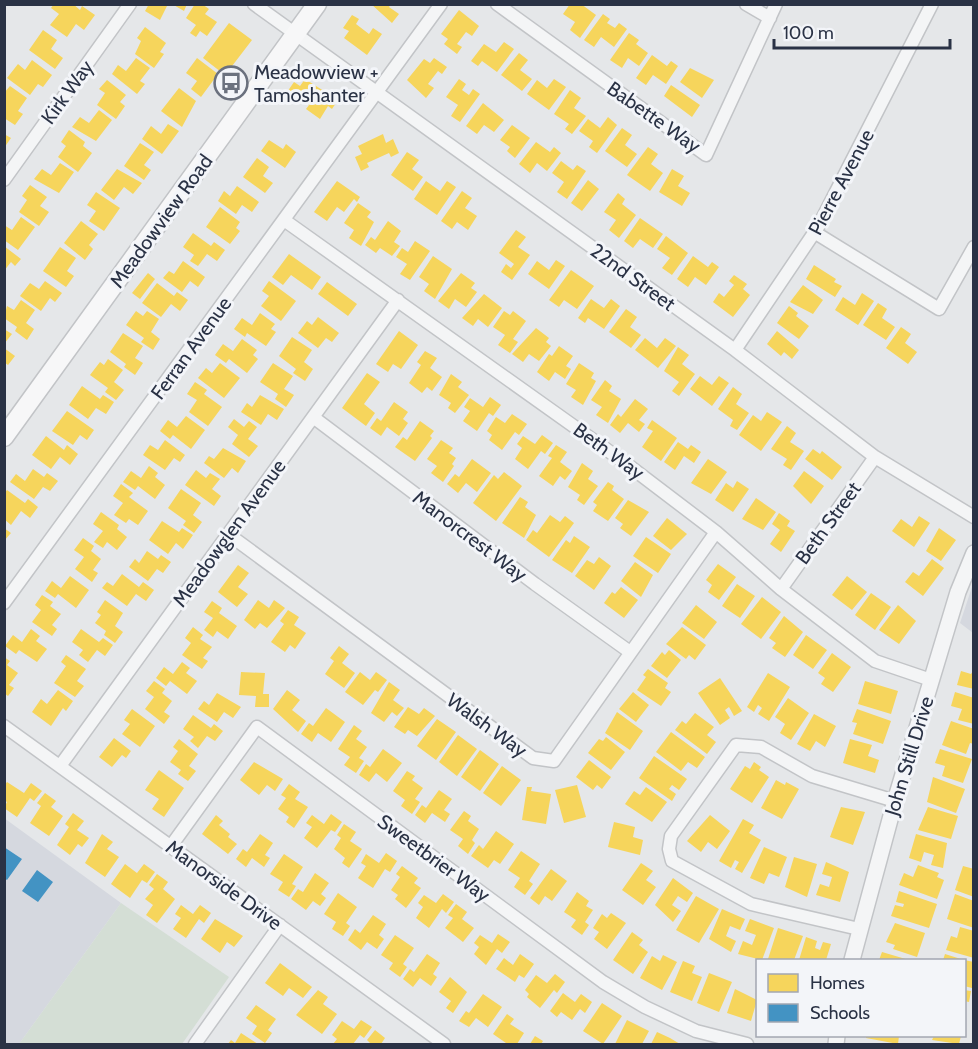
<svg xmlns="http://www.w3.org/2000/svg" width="978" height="1049" font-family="Cabin,sans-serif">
<rect width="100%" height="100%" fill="#e5e7e9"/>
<!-- built -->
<path fill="#d5d8df" d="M973,584V633L960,623Z
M4,818L121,903L19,1044H5Z"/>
<!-- green -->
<path fill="#d4ded5" d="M121,903L229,977L182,1044H19Z"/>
<!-- homes -->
<path fill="#f6d55c" d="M54,4H73L80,10L82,6L95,15L84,30L76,24L67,37L50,25L59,14L51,8Z
M149,4H168L160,20L145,11Z
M172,4H187L184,11Z
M195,4H202L209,9L205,14L217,22L207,36L200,31L196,37L190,33L196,25L186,18Z
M371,4H391L389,7L399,14L392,23Z
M570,4H581L596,15L580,38L570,30L575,22L563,14Z
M459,10L479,26L472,36L466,32L457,44L462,47L457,54L444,44L448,39L441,34Z
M603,14L610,19L607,23L615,28L619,23L627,29L614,47L601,37L594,47L584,40Z
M352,15L359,19L356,24L369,34L373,28L382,34L367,55L344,38L349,31L343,28Z
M229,23L252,40L229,70L225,67L221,72L203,58Z
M145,27L166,43L160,52L164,54L154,68L135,54L141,41L137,38Z
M43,30L57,40L51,49L63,58L55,69L29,50Z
M629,33L639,40L636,44L648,53L639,66L628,58L622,68L610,60Z
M504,42L514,49L497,72L482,61L478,66L471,61L484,44L496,52Z
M519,53L528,60L520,70L532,79L522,91L501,75Z
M652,55L667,66L671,61L678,66L666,84L653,75L646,85L636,78Z
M136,58L150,68L140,81L145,84L137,94L112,74L118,65L126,71Z
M197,58L218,74L201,97L191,89L197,81L186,73Z
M434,58L447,67L442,74L438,71L428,84L434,88L426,98L407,80L424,59L430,63Z
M32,60L52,75L43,87L38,84L30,95L7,78L18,64L25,70Z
M690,68L714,80L702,98L680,82Z
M305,79L338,100L332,109L328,106L320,119L306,109L309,105L295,95L292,100L285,95L294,82L300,86Z
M459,79L466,84L462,90L469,95L473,89L480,94L460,122L451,116L458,105L446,97Z
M554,79L566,87L549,110L527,94L537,80L547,88Z
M107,80L126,95L120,102L125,106L116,119L97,105L105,93L99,89Z
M671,85L700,105L692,117L664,96Z
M10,86L27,98L18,111L23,114L15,125L4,118V93Z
M179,88L196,101L182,127L161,111Z
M570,90L581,98L574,108L586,116L572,134L565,129L569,124L554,114Z
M483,103L504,120L494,132L484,125L477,134L466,126Z
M99,110L112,120L96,141L72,127L80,117L89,123Z
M608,117L617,125L597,153L589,147L593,141L579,131L588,119L600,128Z
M168,124L179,131L162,154L142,139L151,126L161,134Z
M512,125L530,138L515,158L507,151L510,147L500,140Z
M622,128L632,135L625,145L637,154L627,167L605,151Z
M69,130L85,142L83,146L92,153L78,172L58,157L66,146L61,142Z
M4,134L11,138L4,148Z
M383,134L386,143L393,139L399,153L391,157L389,153L367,163L369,167L361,171L355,157L362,154L358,146Z
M269,140L283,149L286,144L296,152L285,168L261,151Z
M536,142L550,152L554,147L561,153L547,171L537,163L530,173L519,164Z
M140,143L154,152L144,165L151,170L144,180L124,166Z
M648,147L658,154L651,164L663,173L650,191L627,175Z
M407,152L419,160L412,169L423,177L413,191L391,175Z
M257,158L269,167L263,176L273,183L265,193L243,177Z
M561,161L573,170L577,165L586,171L567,199L557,192L564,182L552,173Z
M60,163L74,172L59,193L34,179L42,169L51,175Z
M117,169L142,183L133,194L124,187L114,200L101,190Z
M672,169L684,176L678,186L690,193L682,206L659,192Z
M588,180L599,189L582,211L571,203Z
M337,181L360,197L357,202L354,199L344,212L337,207L327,221L314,212Z
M426,181L440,191L447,181L456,187L437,215L414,199Z
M30,185L47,197L40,206L49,212L39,226L19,212L27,200L22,196Z
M237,186L259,202L252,212L242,205L236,214L218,201L224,191L230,196Z
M462,191L472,198L465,208L477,216L468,230L457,222L452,229L441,221Z
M96,192L120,208L104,231L89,221L96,211L87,205Z
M618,193L625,199L622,204L636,215L619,238L609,230L616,220L604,212Z
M358,203L371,212L367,217L374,222L361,246L349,238L354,230L344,223Z
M220,207L240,222L236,228L240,231L230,244L206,227Z
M21,217L35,227L18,250L4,240V225L12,230Z
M640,218L663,234L653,248L640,239L633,248L624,241Z
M81,221L98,234L89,245L93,249L85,260L64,243Z
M388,221L401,231L394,242L400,246L392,256L380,248L376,253L365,245L371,237L375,240Z
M516,230L526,237L518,247L530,255L512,280L501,272L506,264L511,268L514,264L499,253Z
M193,233L211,246L214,242L225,250L217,261L207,254L198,266L190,261L194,255L183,247Z
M666,236L688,253L672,275L662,268L670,258L657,249Z
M415,241L430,251L410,280L400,274L407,264L396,257L402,248L408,252Z
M4,246L21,259L15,266L11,262L4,271Z
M60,247L76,258L67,271L74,276L66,287L43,271Z
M289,254L321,277L312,290L291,275L283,285L272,277Z
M433,256L452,269L435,299L424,291L429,284L419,277Z
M693,256L708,267L712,262L719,267L706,285L695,277L688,287L677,279Z
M556,260L565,266L549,289L528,274L537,261L549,270Z
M183,261L205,277L198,287L190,281L182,292L163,278L169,271L174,274Z
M814,265L836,279L834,282L842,286L835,297L806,279Z
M571,270L594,286L577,309L564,300L559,307L549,300Z
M148,273L155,279L140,299L132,293Z
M461,273L475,283L471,288L477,292L466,307L455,299L449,309L438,301Z
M734,275L747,284L743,289L750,295L733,317L713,302L719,293L724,297L734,285L729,281Z
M45,281L62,293L55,302L50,298L41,311L20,296L30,283L39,289Z
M269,281L296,301L281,321L261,306L269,296L262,291Z
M327,282L357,304L348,316L318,294Z
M157,283L174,296L177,292L188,300L180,311L171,304L161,317L142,303Z
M803,285L823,300L813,314L790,302Z
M862,293L874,301L858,325L835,310L843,297L855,305Z
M484,294L502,308L488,327L478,319L473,326L462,318Z
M591,299L604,308L611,299L620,306L604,329L588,318L585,323L578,318Z
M21,300L35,310L26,323L34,329L27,340L15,331L17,327L4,318L7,306L14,310Z
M878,303L887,309L882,318L895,327L886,340L863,325Z
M789,306L798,313L796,316L809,326L799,339L777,323Z
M626,309L637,317L630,327L641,335L631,348L609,332Z
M136,311L143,316L147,311L159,319L151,332L160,339L153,350L141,342L144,338L126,325Z
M504,311L510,315L513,311L526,321L513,339L518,342L510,353L498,345L505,335L493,327Z
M260,313L275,324L271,329L276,332L266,346L247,333L245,337L234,329L242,318L252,325Z
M318,317L339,333L332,342L326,338L318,348L298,333L307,321L312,325Z
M901,327L911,334L905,343L917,352L908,364L886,348Z
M536,328L549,338L546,342L551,346L539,361L529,354L523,362L512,354Z
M4,329L12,334L4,344Z
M399,331L418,345L401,369L393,364L388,372L376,364Z
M777,331L799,350L792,359L784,352L781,356L767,344Z
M123,333L143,346L135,358L143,363L135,375L124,367L126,364L110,352Z
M292,337L312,350L304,362L313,369L305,381L293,373L296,369L279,356Z
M645,338L657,348L665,338L676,346L658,368L635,350Z
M242,339L257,350L253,355L258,359L247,373L229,359L226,363L215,355L223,344L233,351Z
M559,346L573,356L566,366L571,369L565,379L555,372L549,381L537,372L549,354L552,356Z
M678,347L689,355L682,364L695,374L679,396L672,391L679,382L664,371Z
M4,348L15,356L8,365L4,362Z
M425,351L437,358L430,368L442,377L432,391L427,387L422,393L409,383L421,365L417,362Z
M108,359L123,370L114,382L124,390L116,400L105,392L108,388L90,375L100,362L104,365Z
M220,363L240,378L224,398L198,378L206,368L212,373Z
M273,363L293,376L284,389L294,395L286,407L275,399L278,394L260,382Z
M579,363L594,373L591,378L596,381L583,405L571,397L576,390L566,384Z
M367,373L380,382L364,404L375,413L366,426L342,408Z
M451,374L462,382L458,387L469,395L455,413L448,408L451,403L439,395Z
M700,376L712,385L719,376L729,383L712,406L690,389Z
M605,380L612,386L609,391L621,399L608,423L596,415L602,407L591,400Z
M195,382L207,390L204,394L222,407L208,426L189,412L197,400L187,394Z
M82,386L100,399L103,395L114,402L106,414L96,408L88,419L69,405Z
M733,387L742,394L736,404L749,413L737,430L730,426L733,420L718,409Z
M260,395L284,409L277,420L268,414L261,425L241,412L247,403L252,407Z
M490,397L501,405L493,416L489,413L477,431L463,421L470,411L464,407L470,398L483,407Z
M635,399L648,409L639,420L645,424L639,432L628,423L620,433L610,425L618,414L621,417Z
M394,402L408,412L403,419L408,423L399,436L387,427L381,436L370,428L377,418L381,421Z
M67,411L94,430L87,440L80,435L73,445L52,431Z
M767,412L782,422L761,451L739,435L753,415L761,421Z
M512,414L527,424L519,435L515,432L502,450L489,440L492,435L487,431L496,417L505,423Z
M186,416L205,430L191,449L173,435L170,439L160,431L168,420L177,427Z
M234,419L244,427L249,421L257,427L248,439L258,446L249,457L232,444L238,435L228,427Z
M652,420L677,438L661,461L642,447L653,431L647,428Z
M420,421L434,431L430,436L432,438L415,461L395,447L403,437L407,440Z
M787,426L796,433L790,442L804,451L791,470L783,465L787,459L771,449Z
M542,435L553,443L545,454L541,451L528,469L515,459L522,448L517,444L523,436L535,444Z
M46,436L64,450L67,445L78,454L70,465L60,457L51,469L32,455Z
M165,440L185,455L180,462L174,458L165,470L143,455L150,445L158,450Z
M441,440L453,448L449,453L456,458L452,464L454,466L443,482L431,473L437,466L427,459Z
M678,442L688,449L691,445L701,452L694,463L684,456L675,470L664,462Z
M556,445L567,452L560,462L572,471L565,480L560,476L553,486L539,476L552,458L548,456Z
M223,448L246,461L238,473L232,468L224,478L204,463L209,456L214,459Z
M813,449L820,454L822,451L842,467L832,480L805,459Z
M472,459L491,473L477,492L466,483L458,493L447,484L455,474L459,477Z
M708,459L727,472L711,494L691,483Z
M582,463L593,471L588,479L598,486L584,505L577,500L580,495L568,487Z
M149,466L158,473L155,477L165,485L155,499L138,486L135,490L123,482L131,471L141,478Z
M33,469L44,477L47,473L58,481L50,491L43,487L34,499L10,482L16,474L25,481Z
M196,470L206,478L210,473L220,479L212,489L221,496L214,506L185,485Z
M804,471L824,486L811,504L793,486Z
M504,472L522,486L496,521L473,503L494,475L498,479Z
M737,481L749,489L733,512L715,500L726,483L733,488Z
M608,482L614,486L612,490L624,499L608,521L593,511L597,505L593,502Z
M121,484L133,493L129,497L148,511L138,525L129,519L126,523L114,515L123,503L113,496Z
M181,489L201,503L193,515L202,522L194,533L183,525L186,521L168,508Z
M7,490L25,503L28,499L38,507L30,518L21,511L11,525L4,519V494Z
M520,497L528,502L525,507L536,515L524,538L502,523Z
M756,498L776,512L763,530L742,519Z
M628,500L649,512L631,536L620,528L623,524L615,518Z
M101,512L119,525L117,529L127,537L117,550L107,542L103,548L94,542L103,531L93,524Z
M779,513L790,521L787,526L795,531L781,552L770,544L780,530L772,524Z
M550,515L560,522L565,516L574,523L549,557L526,540L533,530L537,533Z
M919,516L930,523L914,547L892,531L901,519L912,527Z
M667,518L687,534L671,550L653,536Z
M162,521L179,532L182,528L193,535L183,549L176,543L168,554L149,540Z
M4,528L11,533L4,541Z
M939,528L956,540L941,561L926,551Z
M574,536L590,547L572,573L552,560L566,540L570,543Z
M646,537L671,554L658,573L633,556Z
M83,538L94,546L91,551L101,559L93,570L98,573L92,582L75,569L84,557L74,550Z
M147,551L158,559L161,555L171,562L163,573L157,569L148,581L129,567L135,559L139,563Z
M599,557L611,566L594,590L575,576L587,560L594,564Z
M932,559L944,568L923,596L905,582L913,572L919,576Z
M635,562L653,575L641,597L621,581Z
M718,564L736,577L719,600L708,592L712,585L706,580Z
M238,565L249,573L238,587L248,594L237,607L218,592Z
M122,574L139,587L143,582L154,590L146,601L136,594L127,606L102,588L107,582L113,586Z
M70,576L89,590L76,608L58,594L55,598L45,591L52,581L61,588Z
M847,576L867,592L852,610L832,595Z
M737,584L755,596L740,618L722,606Z
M621,587L638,600L624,618L604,603L612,592L615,594Z
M871,593L891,607L875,630L855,615Z
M42,595L53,602L50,606L61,614L52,625L57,629L52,636L32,622L41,610L35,605Z
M762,597L781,612L761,639L741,624Z
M105,600L123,613L115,626L123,632L115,643L104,635L106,631L95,623L101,615L97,612Z
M258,600L269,608L274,600L285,608L267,628L260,623L255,629L244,620Z
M212,601L222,608L219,613L237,626L228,639L217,631L213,637L204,630L213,618L204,612Z
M696,605L717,622L704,639L682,623Z
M898,605L916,621L899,644L879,630Z
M288,610L299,617L294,625L306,633L295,649L290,645L285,652L271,642L284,624L280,621Z
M784,616L803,632L785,657L772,648L776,643L769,638Z
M193,627L203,635L200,639L212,647L203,658L208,661L202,669L182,655L191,643L185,638Z
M682,627L706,645L695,660L689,655L686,659L666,644Z
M31,629L40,636L36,641L47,649L37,662L19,650L16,654L5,646L13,635L22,642Z
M81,629L99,642L103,638L113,645L105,656L97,650L88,662L79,655L83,650L72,642Z
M806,635L827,650L813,669L793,655Z
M339,646L349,654L342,663L355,673L344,688L325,674L334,661L330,658Z
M669,650L681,660L667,678L651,666L662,652L665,655Z
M832,653L851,667L833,692L821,684L825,678L818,673Z
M66,655L86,669L77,681L84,686L75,697L54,683L66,666L61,662Z
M4,657L10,661L7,665L18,673L9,685L14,688L8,696L4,693Z
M182,662L190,668L186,673L197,681L187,694L170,681L166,686L156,678L164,667L173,674Z
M648,669L668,683L665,688L671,692L661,706L637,690L646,677L643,675Z
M974,669V689L957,685L961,671L971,674Z
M241,672L265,673L263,694H269V707H255L256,696L239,695Z
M360,672L370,680L376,672L387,680L378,692L375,690L363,705L345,692Z
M768,673L790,687L769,721L758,714L762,708L758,705L754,712L747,707Z
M720,678L742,711L734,716L729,707L725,710L730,718L720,725L698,693Z
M154,681L165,689L162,693L172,701L164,712L170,716L164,724L145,709L154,697L146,691Z
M865,681L898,691L891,714L858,704Z
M389,682L400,690L393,700L404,708L397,716L392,712L384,722L371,713Z
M58,690L73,701L66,711L63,708L51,726L32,712L41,699L47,704Z
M287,690L300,700L292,710L306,721L298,732L273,709Z
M633,692L649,705L636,722L619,709Z
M955,692L974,698V724L958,720L962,709L951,706Z
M217,693L241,707L233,718L224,712L217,722L198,709L204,701L209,705Z
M788,698L809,713L791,740L780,733L785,724L775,717Z
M408,707L419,714L424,708L435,716L417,736L408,730L405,734L394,727Z
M326,708L345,722L331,742L318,733L312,742L301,734L309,723L313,726Z
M132,709L155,726L140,747L122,734L130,724L124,720Z
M857,709L891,721L883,744L853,734L857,723L852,722Z
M617,712L643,731L630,750L605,733Z
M695,713L714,727L707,735L716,742L707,754L675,730L682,721L686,724Z
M814,714L836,726L825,747L816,741L810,751L797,744Z
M193,715L211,728L214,724L223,731L215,741L207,736L198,748L190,741L194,737L183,729Z
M437,719L456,732L436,760L417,746Z
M951,721L974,729V744L970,743L966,754L942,745Z
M354,725L362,731L356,739L367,747L359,758L364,761L356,773L344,765L350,757L338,749Z
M671,732L705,757L697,768L688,762L681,771L656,752Z
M458,735L477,749L457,776L439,762Z
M606,737L625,752L611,770L588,753L599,739L603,741Z
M114,738L131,751L126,758L122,755L112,767L99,757Z
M179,739L198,754L189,766L196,771L188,781L178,774L181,770L170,762L178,751L173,747Z
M850,739L872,745L868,756L879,760L875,773L843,763Z
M383,749L402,763L387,782L376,773L369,782L359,775L366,764L370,767Z
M940,749L972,759L963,783L942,776L945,766L935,763Z
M480,750L499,764L480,791L461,777Z
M654,756L687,779L679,790L672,785L669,789L676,794L672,801L639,778Z
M589,760L611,777L602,789L597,785L593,790L576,777Z
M254,762L283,779L275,791L267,785L259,795L240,780Z
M754,762L761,767L759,770L769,777L752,803L730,789L745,766L750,769Z
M502,766L521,780L501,806L483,793Z
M159,770L184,788L164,817L152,809L159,799L145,790Z
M407,771L415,776L412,780L423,788L415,799L420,802L412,814L401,806L405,800L393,791Z
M933,777L965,789L956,813L927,802Z
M776,780L785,785L786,782L799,789L782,819L761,808Z
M7,782L24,793L31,783L42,791L34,801L30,798L17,817L4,808L7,802L4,800V786Z
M289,784L300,792L295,799L308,807L294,828L286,822L289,817L278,809L286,798L281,795Z
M577,785L586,817L564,823L555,790Z
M527,787H532L531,791L551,794L546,824L522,820Z
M646,787L667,802L652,822L625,804L634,791L640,795Z
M439,790L452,799L444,810L450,814L445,822L432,813L425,823L415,815L422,805L426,808Z
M45,793L56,801L51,807L63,816L49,836L30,823L41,806L37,803Z
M841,807L865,812L853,845L830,837Z
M928,807L958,816L951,839L918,830Z
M464,811L471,816L468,821L479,829L472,840L475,843L468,854L458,846L463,839L450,830Z
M73,813L84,821L77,830L89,838L82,847L78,844L70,855L57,845L69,827L65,824Z
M331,814L342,822L335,832L331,830L317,848L304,838L312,827L306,823L312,815L324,824Z
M216,815L223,821L219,825L230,834L228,837L237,844L228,854L202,834Z
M710,815L730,831L717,849L708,842L701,852L687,841Z
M743,819L754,825L749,833L761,840L742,873L735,869L739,862L735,860L731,868L719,861Z
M614,822L635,827L633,837L643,840L640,855L608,847Z
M344,824L356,832L350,841L362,849L349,868L342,863L345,858L334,849L341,838L337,835Z
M496,831L514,844L500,864L494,860L488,868L471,856L479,845L483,849Z
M102,834L113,842L107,849L119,857L105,877L85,863Z
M260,834L273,843L265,855L270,858L264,867L252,858L246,867L236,859L243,849L247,852Z
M916,834L947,843L943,868L931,865L934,855L924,852L921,862L909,858Z
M764,847L787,857L779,877L769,873L764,884L750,878Z
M521,851L540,864L529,881L533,884L525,895L514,887L520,878L508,870Z
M386,853L397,861L390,872L385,869L373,888L358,878L366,866L361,863L366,854L379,863Z
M284,854L303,867L292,884L296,886L289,897L278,890L283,882L270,874Z
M794,857L817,864L807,897L785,887Z
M826,862L849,872L840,902L816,895L820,884L829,887L832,877L822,874Z
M641,863L653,871L646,880L656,887L643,905L622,890Z
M125,864L137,873L144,864L155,872L147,883L142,880L130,898L111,884Z
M918,865L939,873L937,877L944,880L937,899L899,885L904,873L913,877Z
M402,866L418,878L414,883L421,888L406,908L395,899L398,895L391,890L400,877L396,874Z
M963,866L974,869V897L955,890Z
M551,869L567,881L552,901L545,896L539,905L530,898Z
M315,873L329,883L321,894L326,898L320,906L313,901L306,910L291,899L298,889L303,892Z
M157,874L168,882L163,889L175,899L157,923L146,915L153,905L145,899L154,889L149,885Z
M673,878L693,893L687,902L678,896L672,905L681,911L673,922L655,905Z
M899,891L937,904L929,928L891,916L895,905L903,907L904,904L896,902Z
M577,892L589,901L586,906L593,910L585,922L589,925L582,935L571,927L576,920L564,912Z
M338,893L357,907L346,923L350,926L343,936L332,929L336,922L324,914Z
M443,894L454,902L446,913L442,909L429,928L416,918L423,907L418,903L424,895L436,903Z
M955,894L974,901V928L947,919Z
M696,896L719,909L699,943L676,930Z
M456,904L467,912L462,919L474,928L463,942L445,928L453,918L448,915Z
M181,905L193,914L200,905L211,913L204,923L199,919L186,938L173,929L181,918L175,914Z
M722,909L745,919L740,930L730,926L726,936L736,941L731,952L709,939Z
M611,913L626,923L607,949L594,939L599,932L593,928L602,914L607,918Z
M373,915L386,924L379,935L384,939L377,949L367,942L361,950L348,940L355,929L360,933Z
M215,919L243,936L234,947L227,942L220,953L201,939Z
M750,919L774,928L762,960L738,954L743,941L752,945L756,935L745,931Z
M895,923L925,933L917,957L893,949L895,945L886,942Z
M960,927L974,931V958L946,950L951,936L957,938Z
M778,928L803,936L794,960L768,959Z
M632,932L643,940L639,945L648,952L633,974L613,960Z
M498,934L510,942L502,953L497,949L486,965L474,954L479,947L474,943L480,935L492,943Z
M395,935L414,948L403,964L407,967L400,977L389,969L393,963L381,955Z
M806,937L817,941L815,948L820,950L823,942L831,944L826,960H799Z
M882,952L909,960H879Z
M427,954L440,963L433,974L437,977L431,986L420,978L413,987L403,979L410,969L414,972Z
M520,954L534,964L524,978L519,975L515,982L496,969L504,958L513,965Z
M945,954L964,960H943Z
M663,955L677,962L662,990L640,978L652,956L660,961Z
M964,960L974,962L972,988L964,986Z
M683,961L695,966L692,973L702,977L692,1001L670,992Z
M280,963L312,987L303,998L289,988L283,996L265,983Z
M709,973L732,982L719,1012L697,1003Z
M555,974L565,982L557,993L554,990L540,1008L527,997L529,994L525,990L536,975L547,983Z
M450,977L467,992L453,1013L446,1008L451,1001L439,992Z
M735,989L757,1000L751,1021L727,1013Z
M318,990L328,997L323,1004L337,1014L322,1034L296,1015Z
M964,990L971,991L969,1002L964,1001Z
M563,993L575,1002L581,994L592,1002L585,1013L580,1009L572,1020L561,1012L557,1017L550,1011Z
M483,994L502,1007L488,1027L476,1018L469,1027L459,1021L466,1011L469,1013Z
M602,1003L622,1016L603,1044L583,1031Z
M256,1005L276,1019L268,1030L272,1033L265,1043L252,1034L257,1026L246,1018Z
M507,1014L514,1019L510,1024L524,1033L517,1044H504L506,1043L493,1034Z
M361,1020L372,1027L364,1038L360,1035L353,1044H333L337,1039L332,1035L342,1021L354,1029Z
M627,1020L649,1031L642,1044H615Z
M375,1030L385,1038L381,1044H371L367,1040Z
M657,1032L670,1038L680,1044H651Z
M241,1033L258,1044H228L231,1040L235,1043Z
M535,1036L543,1041L541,1044H530Z
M866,1036H899L898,1044L866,1038Z
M934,1036H961L959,1044L932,1040Z"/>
<!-- schools -->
<path fill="#4393c3" d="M4,847L22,859L7,880L4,878Z
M37,870L53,882L38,902L22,891Z"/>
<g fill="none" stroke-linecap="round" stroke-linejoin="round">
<defs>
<path id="minor" d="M254,4L735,350L875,457L974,517
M497,4L706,155L776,4
M746,4L770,18
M4,180L130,4
M284,220L624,462L716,532L781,589L875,661L931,680
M814,232L939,309L974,247
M735,350L818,227L932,4
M313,417L535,584L630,652
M228,534L533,758L554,761L716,532
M781,589L875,457
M4,603L441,4
M4,726L444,1044
M60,766L398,300
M171,846L257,727L603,982L645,1007L696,1031L747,1044
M859,929L751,904L672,861L669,849L671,836L736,745L761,747L812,776L895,801
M195,1044L280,925"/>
<path id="tertiary" d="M852,960L895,801L958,592L974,553
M836,1044L837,1036"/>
<path id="secondary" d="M4,437L317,4"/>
</defs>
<!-- minor casing -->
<use href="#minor" stroke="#c2c4c7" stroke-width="15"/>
<!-- tertiary casing -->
<use href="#tertiary" stroke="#c2c4c7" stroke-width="18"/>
<!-- secondary casing -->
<use href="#secondary" stroke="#c2c4c7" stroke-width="21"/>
<!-- minor -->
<use href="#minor" stroke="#f4f5f6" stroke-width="12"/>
<!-- tertiary -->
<use href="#tertiary" stroke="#f4f5f6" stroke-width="15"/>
<!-- secondary -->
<use href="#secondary" stroke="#f7f7f8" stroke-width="18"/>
</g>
<!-- icons -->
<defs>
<symbol id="bus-ring" viewBox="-11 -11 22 22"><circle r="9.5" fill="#f3f5f9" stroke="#6b717e" stroke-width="1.5"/><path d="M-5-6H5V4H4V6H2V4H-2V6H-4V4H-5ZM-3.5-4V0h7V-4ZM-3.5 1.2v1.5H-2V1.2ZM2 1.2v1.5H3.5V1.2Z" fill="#6b717e"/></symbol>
</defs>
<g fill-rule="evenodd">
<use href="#bus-ring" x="212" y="64" width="38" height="38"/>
</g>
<g text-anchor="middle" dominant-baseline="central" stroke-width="6" stroke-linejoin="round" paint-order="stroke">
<!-- poi labels -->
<g font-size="20" fill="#2a3245" stroke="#f3f5f9" text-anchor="start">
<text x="254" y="72">Meadowview +<tspan x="254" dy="23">Tamoshanter</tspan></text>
</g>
<!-- street labels -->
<g font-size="20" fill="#2a3245" stroke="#f3f5f9">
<text transform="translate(67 92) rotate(-54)">Kirk Way</text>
<text transform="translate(654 117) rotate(35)">Babette Way</text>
<text transform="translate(841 182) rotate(-62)">Pierre Avenue</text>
<text transform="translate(161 221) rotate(-54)">Meadowview Road</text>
<text transform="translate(633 277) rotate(36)">22nd Street</text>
<text transform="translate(191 348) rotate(-54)">Ferran Avenue</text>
<text transform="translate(609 451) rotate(36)">Beth Way</text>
<text transform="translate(828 523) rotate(-54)">Beth Street</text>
<text transform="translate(229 533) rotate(-54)">Meadowglen Avenue</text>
<text transform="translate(470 536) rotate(37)">Manorcrest Way</text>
<text transform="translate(487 725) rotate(36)">Walsh Way</text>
<text transform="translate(909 756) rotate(-73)">John Still Drive</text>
<text transform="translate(434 858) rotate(36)">Sweetbrier Way</text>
<text transform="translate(224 885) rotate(36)">Manorside Drive</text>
</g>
</g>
<!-- border -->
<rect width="978" height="1049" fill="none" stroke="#2a3245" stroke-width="12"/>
<!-- legend -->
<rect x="756" y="959" width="210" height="78" fill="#f3f5f9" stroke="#a3a7b1" stroke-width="1.5"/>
<rect x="768" y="974" width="30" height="18" fill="#f6d55c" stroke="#a3a7b1" stroke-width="1.5"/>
<text x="810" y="989" font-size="18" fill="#2a3245">Homes</text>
<rect x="768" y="1004" width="30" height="18" fill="#4393c3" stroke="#a3a7b1" stroke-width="1.5"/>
<text x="810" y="1019" font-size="18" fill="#2a3245">Schools</text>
<!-- scale -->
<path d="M774 39v9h176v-9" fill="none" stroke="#2a3245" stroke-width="3"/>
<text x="783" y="39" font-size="18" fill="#2a3245" stroke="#f3f5f9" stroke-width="4.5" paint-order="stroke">100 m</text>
</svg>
